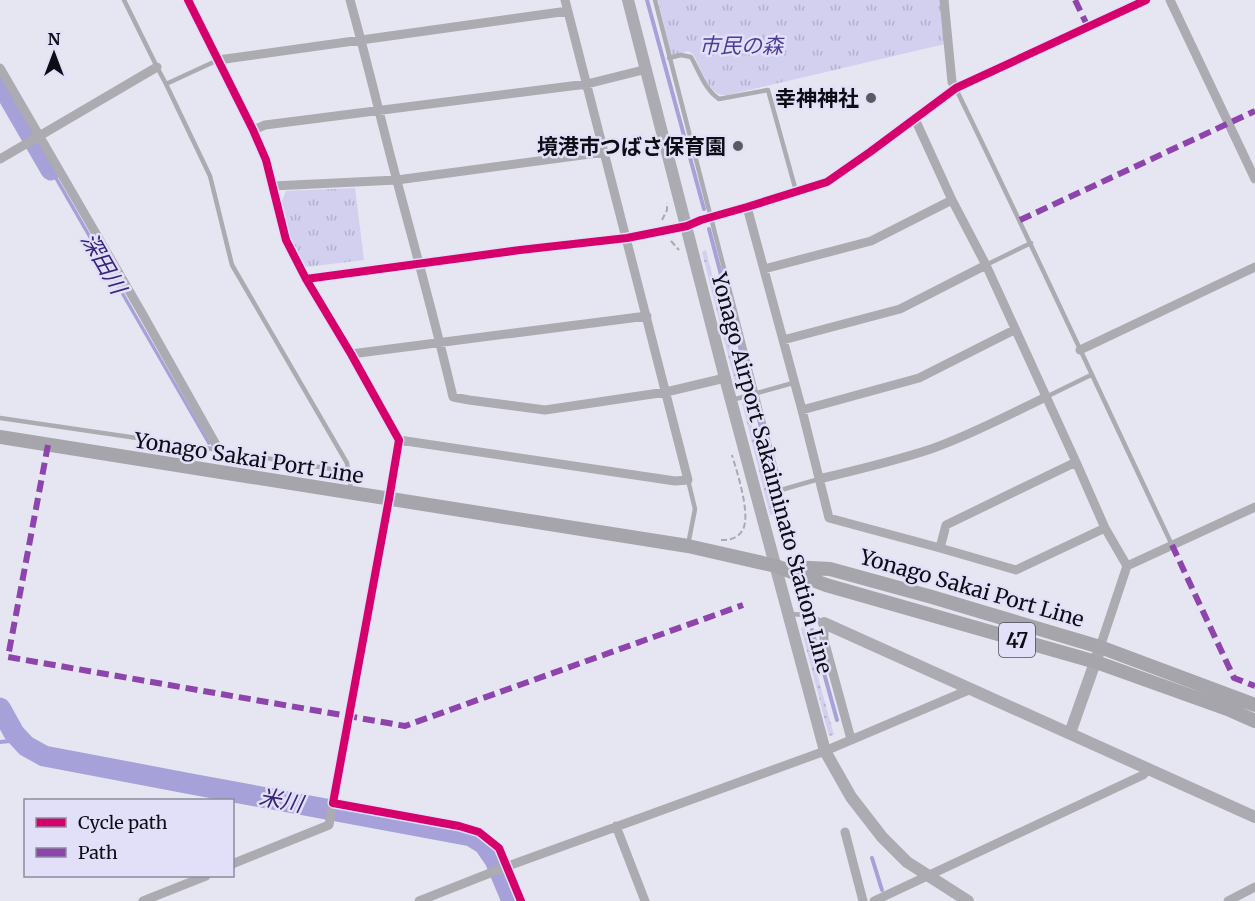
<svg xmlns="http://www.w3.org/2000/svg" width="1255" height="901" font-family="Merriweather,'Noto Sans JP',serif">
<defs>
<pattern id="grass-dots" width="8" height="8" patternUnits="userSpaceOnUse" patternTransform="scale(1.5)"><rect width="8" height="8" fill="#d2cfef"/><path d="M2 2h.1M6 6h.1" fill="none" stroke="#b3b1cc" stroke-width="1.8" stroke-linecap="round"/></pattern>
<pattern id="park-tufts" width="24" height="20" patternUnits="userSpaceOnUse" patternTransform="scale(1.5)"><rect width="24" height="20" fill="#d2cfef"/><path d="M3 7l-1-3M5 7V3M7 7l1-3M15 17l-1-3M17 17v-4M19 17l1-3" fill="none" stroke="#b3b1cc"/></pattern>
</defs>
<rect width="100%" height="100%" fill="#e6e6f2"/>
<!-- grass -->
<path fill="url(#grass-dots)" d="M706,250L741,391L736,387L702,252Z
M746,402L774,514L770,515L742,403Z
M804,627L834,735L829,736L801,628Z"/>
<!-- park -->
<path fill="url(#park-tufts)" d="M658,0H940L945,44L732,94C727,95 721,96 717,93C707,87 699,65 693,54L688,51L673,56L671,54Z
M355,188L364,260L306,267L290,239L282,200L286,191Z"/>
<!-- water -->
<path fill="#a7a1d9" d="M39,145L211,444L208,445L36,147Z"/>
<g fill="none" stroke-linecap="round" stroke-linejoin="round">
<!-- stream -->
<path stroke="#a7a1d9" stroke-width="4" d="M647,0L704,209
M709,229L788,530
M812,630L837,720
M0,742L20,740
M872,858L882,890"/>
<!-- river -->
<path stroke="#a7a1d9" stroke-width="21" d="M0,82L51,170
M0,708L14,733L26,746L44,756L186,783L471,836L484,844L495,860L512,901"/>
<!-- path -->
<path stroke="#a9a9af" stroke-width="2" stroke-dasharray="6 3" stroke-linecap="butt" d="M662,220L667,210V203
M671,241L679,250
M721,540C729,540 737,539 742,531C752,517 737,472 732,455"/>
<!-- lane -->
<path stroke="#ababb1" stroke-width="4.5" d="M124,0L157,67L166,84L210,176L232,265L347,463L351,489
M655,0L781,490L819,479
M669,58L681,55L691,57C699,71 705,90 719,99L768,90L796,191
M166,84L218,60
M956,89C1030,240 1100,393 1172,545
M986,265L1031,243
M1046,397L1091,375
M732,400L793,383
M0,418L219,450L349,472
M688,480L695,509L688,545
M789,614L808,615L824,622"/>
<!-- street -->
<path stroke="#ababb1" stroke-width="9" d="M188,0L253,130L266,160L286,240L306,279L351,354L399,440L389,499L333,803L459,826L479,832L499,848L521,901
M350,0C367,60 381,121 397,181C416,253 436,324 453,397L469,400L545,410L666,392L725,378
M944,0L952,82L956,88
M1170,0L1255,179
M218,60L568,11
M0,68L142,313L219,450
M915,119L952,200L986,265L1076,462L946,525L940,548
M253,130L265,125L587,84L647,69
M0,159L157,67
M273,186L397,180L605,152
M747,207L802,410L829,518L940,548L1016,570L1105,528
M764,269L871,241L952,200
M306,279L520,250L627,238L687,226L701,220L747,207L827,182L870,152L956,88L1146,0
M783,340L900,309L986,265
M1080,350L1255,267
M351,354L647,316
M802,410L919,378L1014,330
M399,440L675,481L688,480L565,0
M1076,462L1105,528L1127,566
M819,479C857,470 895,461 931,449C971,435 1008,415 1046,397
M824,623V640L851,739
M1100,647L1127,566L1255,507
M616,826L645,901
M845,832L863,901
M232,864L329,825L333,803
M143,901L206,876
M419,901L508,866L825,751L971,689
M874,901L1143,775L1148,769
M1228,901L1255,887"/>
<!-- secondary -->
<path stroke="#ababb1" stroke-width="12" d="M628,0L725,378L825,751L851,797L882,837L907,862L968,901
M824,623L1255,817
M1070,733L1098,654"/>
<!-- primary -->
<path stroke="#a5a5ab" stroke-width="14" d="M0,437L688,546L776,566L826,585L1096,662L1230,710L1255,721
M790,567L830,569L932,597L1100,647L1255,705"/>
<!-- quiet -->
<path stroke="#8e44ad" stroke-width="6" stroke-dasharray="12 6" stroke-linecap="butt" d="M1075,0L1088,27
M1020,220L1255,111
M48,445L8,657L405,726L743,605
M1172,545L1234,678L1255,686"/>
<defs>
<path id="cycleway" d="M188,0L253,130L266,160L286,240L306,279L351,354L399,440L389,499L333,803L459,826L479,832L499,848L521,901
M306,279L520,250L627,238L687,226L701,220L747,207L827,182L870,152L956,88L1146,0"/>
</defs>
<!-- cycleway casing -->
<use href="#cycleway" stroke="#e1e0f8" stroke-width="11"/>
<!-- cycleway -->
<use href="#cycleway" stroke="#d6006c" stroke-width="8"/>
</g>
<!-- markers -->
<g fill="#5a5962" stroke="#e1e0f8" stroke-width="2">
<circle cx="871" cy="98" r="6"/>
<circle cx="738" cy="146" r="6"/>
</g>
<g text-anchor="middle" dominant-baseline="central" stroke-width="5" stroke-linejoin="round" paint-order="stroke">
<!-- shield labels -->
<rect fill="#e1e0f8" stroke="#4d4c59" stroke-width="1.5" x="999" y="623" width="36" height="34" rx="4.5"/>
<g font-size="20" font-weight="bold" fill="#0e0d15">
<text x="1017" y="640">47</text>
</g>
<!-- park labels -->
<g font-size="21" font-style="italic" fill="#4e3c96" stroke="#e1e0f8">
<text x="741" y="45">市民の森</text>
</g>
<!-- poi labels -->
<g font-size="21" font-weight="bold" fill="#0e0d15" stroke="#e1e0f8" text-anchor="end">
<text x="859" y="98">幸神神社</text>
<text x="726" y="146">境港市つばさ保育園</text>
</g>
<!-- street labels -->
<g font-size="21" fill="#0e0d15" stroke="#e1e0f8">
<text transform="translate(249 458) rotate(9)">Yonago Sakai Port Line</text>
<text transform="translate(772 473) rotate(75)">Yonago Airport Sakaiminato Station Line</text>
<text transform="translate(972 588) rotate(16)">Yonago Sakai Port Line</text>
</g>
<!-- water labels -->
<g font-size="22" font-style="italic" fill="#38227a" stroke="#e1e0f8">
<text transform="translate(104 263) rotate(60)">深田川</text>
<text transform="translate(281 800) rotate(11)">米川</text>
</g>
</g>
<!-- legend -->
<rect x="24" y="799" width="210" height="78" fill="#e1e0f8" stroke="#8d8c9d" stroke-width="1.5"/>
<rect x="36" y="818" width="30" height="9" fill="#d6006c" stroke="#8d8c9d" stroke-width="1.5"/>
<text x="78" y="829" font-size="18" fill="#0e0d15">Cycle path</text>
<rect x="36" y="848" width="30" height="9" fill="#8e44ad" stroke="#8d8c9d" stroke-width="1.5"/>
<text x="78" y="859" font-size="18" fill="#0e0d15">Path</text>
<!-- north arrow -->
<g transform="translate(54 54)" stroke="#e1e0f8" stroke-width="4.5" paint-order="stroke">
<path d="M0-4.5L10 22L0 15L-10 22Z" fill="#0e0d15"/>
<text y="-9" font-size="16" font-weight="bold" text-anchor="middle" fill="#0e0d15">N</text>
</g>
</svg>
